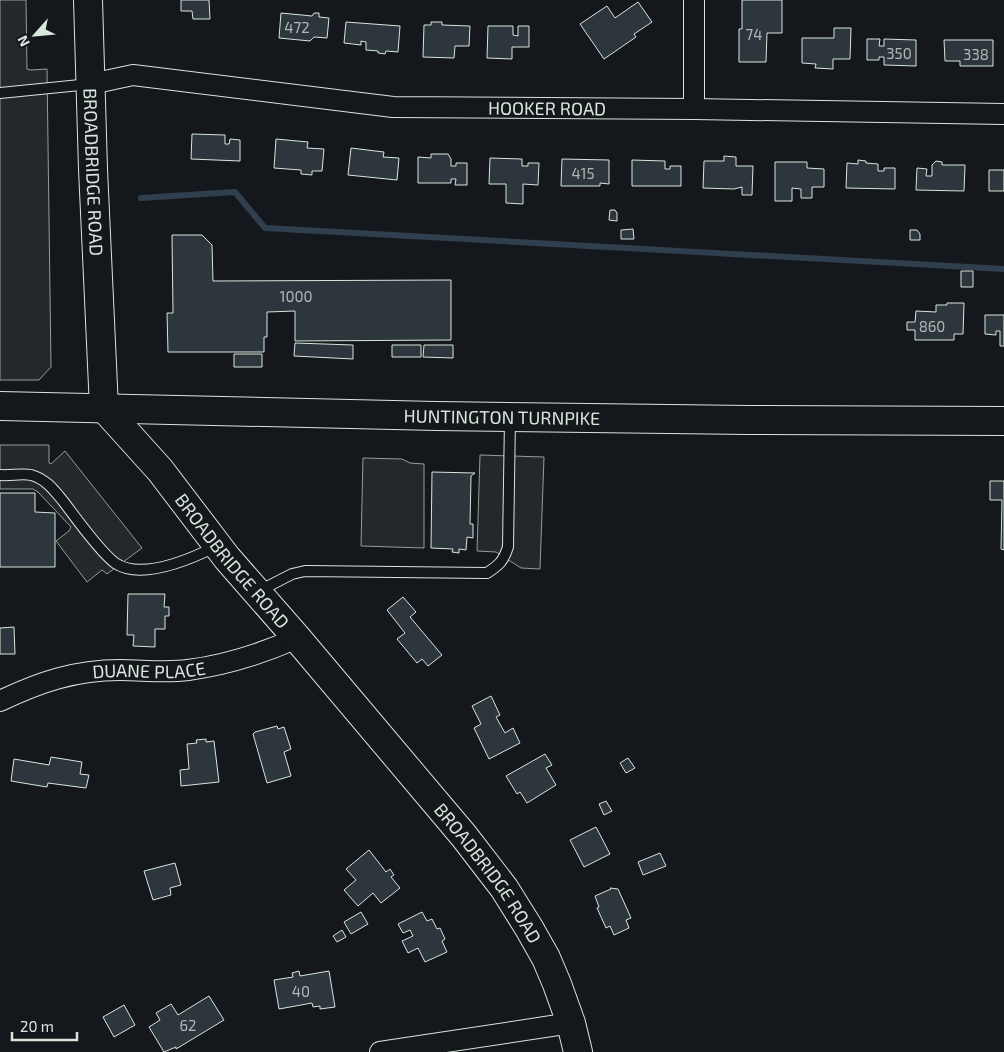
<svg xmlns="http://www.w3.org/2000/svg" width="1004" height="1052" font-family="'Exo 2',sans-serif">
<rect width="100%" height="100%" fill="#14181c"/>
<!-- parking -->
<path fill="#24282b" stroke="#939e99" d="M0,0H26L27,69L31,70L47,69L51,367L39,380H0Z
M0,445H49V463L51,464L65,451L142,548L107,574L102,570L87,582L56,541L69,531L71,527L38,492L33,489H0Z
M480,455L544,457L540,569L521,568L496,552L477,551Z
M363,458L402,459L410,463L424,464V548L361,546Z"/>
<g fill="none" stroke-linecap="round" stroke-linejoin="round">
<!-- stream -->
<path stroke="#2f3f4d" stroke-width="6" d="M141,198L235,192L265,228L1004,269"/>
</g>
<!-- building -->
<path fill="#2c363c" stroke="#d8e6dc" d="M181,0H209L210,19H193L192,11H181Z
M742,0H782V33H767L766,62H739V29H742Z
M638,2L652,22L634,34L636,37L604,59L580,24L607,6L615,18Z
M281,13L312,16L314,13H319V17L329,18L327,38L314,37L310,41L279,38Z
M346,22L400,26L398,52L386,51L385,54L378,53V51L366,50V42L361,41V45L344,43Z
M431,22H442V25L470,26L469,46H455L454,58L423,57L424,25H431Z
M488,26H513V35L518,36V26H529V47H512V59L487,58Z
M834,28H851L850,59H833V69L815,68L816,64L802,63V38H834Z
M867,39H880L879,46H884V39L916,40V66L884,65V57H879V60H867Z
M944,40H993V66H960V61H945Z
M192,134L225,135V144H229L230,139L240,140V161L191,159Z
M276,139L308,142L307,148L324,149L322,171H312V175L301,174V170L274,168Z
M351,148L384,152L383,157L399,158L397,180L348,175Z
M431,154H448L451,159V166H456V163H467V185H455L456,179H451V183H418V157L431,158Z
M724,156L736,157V166H753L752,195H742V187L734,189L703,188L704,161H724Z
M490,158L522,159V166H528V163H539L538,185L523,184V204L506,203V184H489Z
M562,159L609,160V184L600,183V186H561Z
M632,160L665,161V169H670V166H681V186H632Z
M858,160L866,161V163L878,164V171H884V168H895V189L846,188L847,163L858,164Z
M936,161L942,162V165H965L964,191L916,190L917,168L927,169L926,176H932V165Z
M775,162H807V168L824,169V187H812V198H801V189L792,188V201H775Z
M989,170H1004V191H989Z
M610,210H615L617,213V221L609,220Z
M633,229L634,239H621V230Z
M910,230H917L920,234V240H910Z
M172,235H202L212,245L213,281L451,280V340L295,341V311L267,312V337H264V352H168L167,313H173Z
M961,271H973V287H961Z
M947,303H964L963,334H954V340H915V330H907V322H915L916,311L936,312V305H947Z
M985,315H1004V346H1000V331H996V335L985,334Z
M295,343L353,345V359L294,356Z
M392,345H421V357H392Z
M424,345H453V358L423,357Z
M234,354H262V367H234Z
M432,472L475,473L471,476L470,524H473V538L467,537L466,550L459,549V553L452,552L453,549L431,548Z
M990,481H1004V550L1001,549L1002,500H990Z
M0,493H35V512L55,513V567H0Z
M128,594H165L164,607H169V616H165V629H155V647L133,646L134,635H127Z
M403,597L416,612L410,617L442,655L428,666L422,659L417,663L397,639L405,633L387,610Z
M14,627L15,654H0V628Z
M491,696L500,715L496,717L505,733L513,728L520,743L489,759L474,728L481,724L472,706Z
M277,726L278,729L284,727L291,749L284,752L291,776L267,783L253,734L255,732Z
M206,739V742L214,741L219,782L181,786L180,770L189,769L187,744L197,743L196,740Z
M545,754L552,765L546,768L556,785L527,803L520,792L517,794L506,776Z
M51,757L82,762L80,774L89,775L86,788L48,783L47,787L11,781L14,759L49,765Z
M628,758L635,768L626,773L620,763Z
M606,801L612,811L604,815L599,804Z
M596,827L610,854L584,867L570,840Z
M369,850L386,872L390,869L394,875L391,877L400,888L381,903L373,893L358,906L344,890L356,880L346,869Z
M660,853L666,866L643,875L638,862Z
M175,863L181,885L170,888L171,895L153,900L144,871Z
M610,888L618,889L631,918L626,920L629,928L614,935L610,926L606,928L597,908L599,907L595,896L611,889Z
M361,912L368,924L351,934L344,922Z
M422,912L427,921L432,919L437,929L440,928L445,939L442,941L447,952L425,962L418,948L408,953L402,941L413,936L410,930L403,933L398,924Z
M342,930L346,937L337,942L333,936Z
M299,971L300,976L329,971L335,1007L320,1009V1006L313,1007L312,1003L279,1009L274,980L293,977L292,973Z
M209,996L224,1020L176,1049V1047L164,1052L149,1027L160,1020L156,1013L171,1004L178,1015Z
M124,1005L135,1025L114,1037L103,1017Z"/>
<g fill="none" stroke-linecap="round" stroke-linejoin="round">
<defs>
<path id="service" d="M0,93L90,84
M0,475C10,476 22,473 31,475C46,479 54,490 63,501C76,518 99,551 115,563C142,581 191,559 217,546
M257,592L292,574L305,571L487,573C499,565 503,562 508,547L510,418"/>
<g id="minor">
<path id="s1" d="M91,84L133,75L393,107L694,109L1004,114"/>
<path d="M694,109V0"/>
<path id="s2" d="M0,701C40,682 75,670 120,670C142,670 166,673 188,670C227,665 261,654 297,638"/>
<path d="M380,1052L571,1023"/>
</g>
<g id="secondary">
<path id="s3" d="M88,0L93,169L104,408L160,470L227,558L297,638L464,836L504,888L529,928L546,958L557,984L571,1023L578,1052"/>
<path id="s4" d="M0,406L436,416L749,420L1004,421"/>
</g>
</defs>
<!-- service casing -->
<use href="#service" stroke="#d8e6dc" stroke-width="12"/>
<!-- minor casing -->
<use href="#minor" stroke="#d8e6dc" stroke-width="22"/>
<!-- secondary casing -->
<use href="#secondary" stroke="#d8e6dc" stroke-width="30"/>
<!-- service -->
<use href="#service" stroke="#14181c" stroke-width="10"/>
<!-- minor -->
<use href="#minor" stroke="#14181c" stroke-width="20"/>
<!-- secondary -->
<use href="#secondary" stroke="#14181c" stroke-width="28"/>
</g>
<g text-anchor="middle" dominant-baseline="central" stroke-width="4" stroke-linejoin="round" paint-order="stroke">
<!-- number labels -->
<g font-size="15" fill="#adbab4">
<text x="297" y="27">472</text>
<text x="754" y="34">74</text>
<text x="899" y="53">350</text>
<text x="976" y="54">338</text>
<text x="583" y="173">415</text>
<text x="296" y="296">1000</text>
<text x="932" y="326">860</text>
<text x="301" y="991">40</text>
<text x="188" y="1025">62</text>
</g>
<!-- street labels -->
<g font-size="18" fill="#d8e6dc" stroke="#14181c">
<text stroke="none"><textPath href="#s1" startOffset="459">HOOKER ROAD</textPath></text>
<text stroke="none"><textPath href="#s3" startOffset="172">BROADBRIDGE ROAD</textPath></text>
<text stroke="none"><textPath href="#s4" startOffset="502">HUNTINGTON TURNPIKE</textPath></text>
<text stroke="none"><textPath href="#s3" startOffset="608">BROADBRIDGE ROAD</textPath></text>
<text stroke="none"><textPath href="#s2" startOffset="154">DUANE PLACE</textPath></text>
<text stroke="none"><textPath href="#s3" startOffset="1012">BROADBRIDGE ROAD</textPath></text>
</g>
</g>
<!-- north arrow -->
<g transform="translate(35 35) rotate(243)" stroke="#14181c" stroke-width="4" paint-order="stroke">
<path d="M0-4L9 19L0 12L-9 19Z" fill="#d8e6dc"/>
<text y="-8" font-size="14" font-weight="bold" text-anchor="middle" fill="#d8e6dc">N</text>
</g>
<!-- scale -->
<path d="M12 1032v8h65v-8" fill="none" stroke="#d8e6dc" stroke-width="2.5"/>
<text x="20" y="1032" font-size="15" fill="#d8e6dc" stroke="#14181c" stroke-width="4" paint-order="stroke">20 m</text>
</svg>
